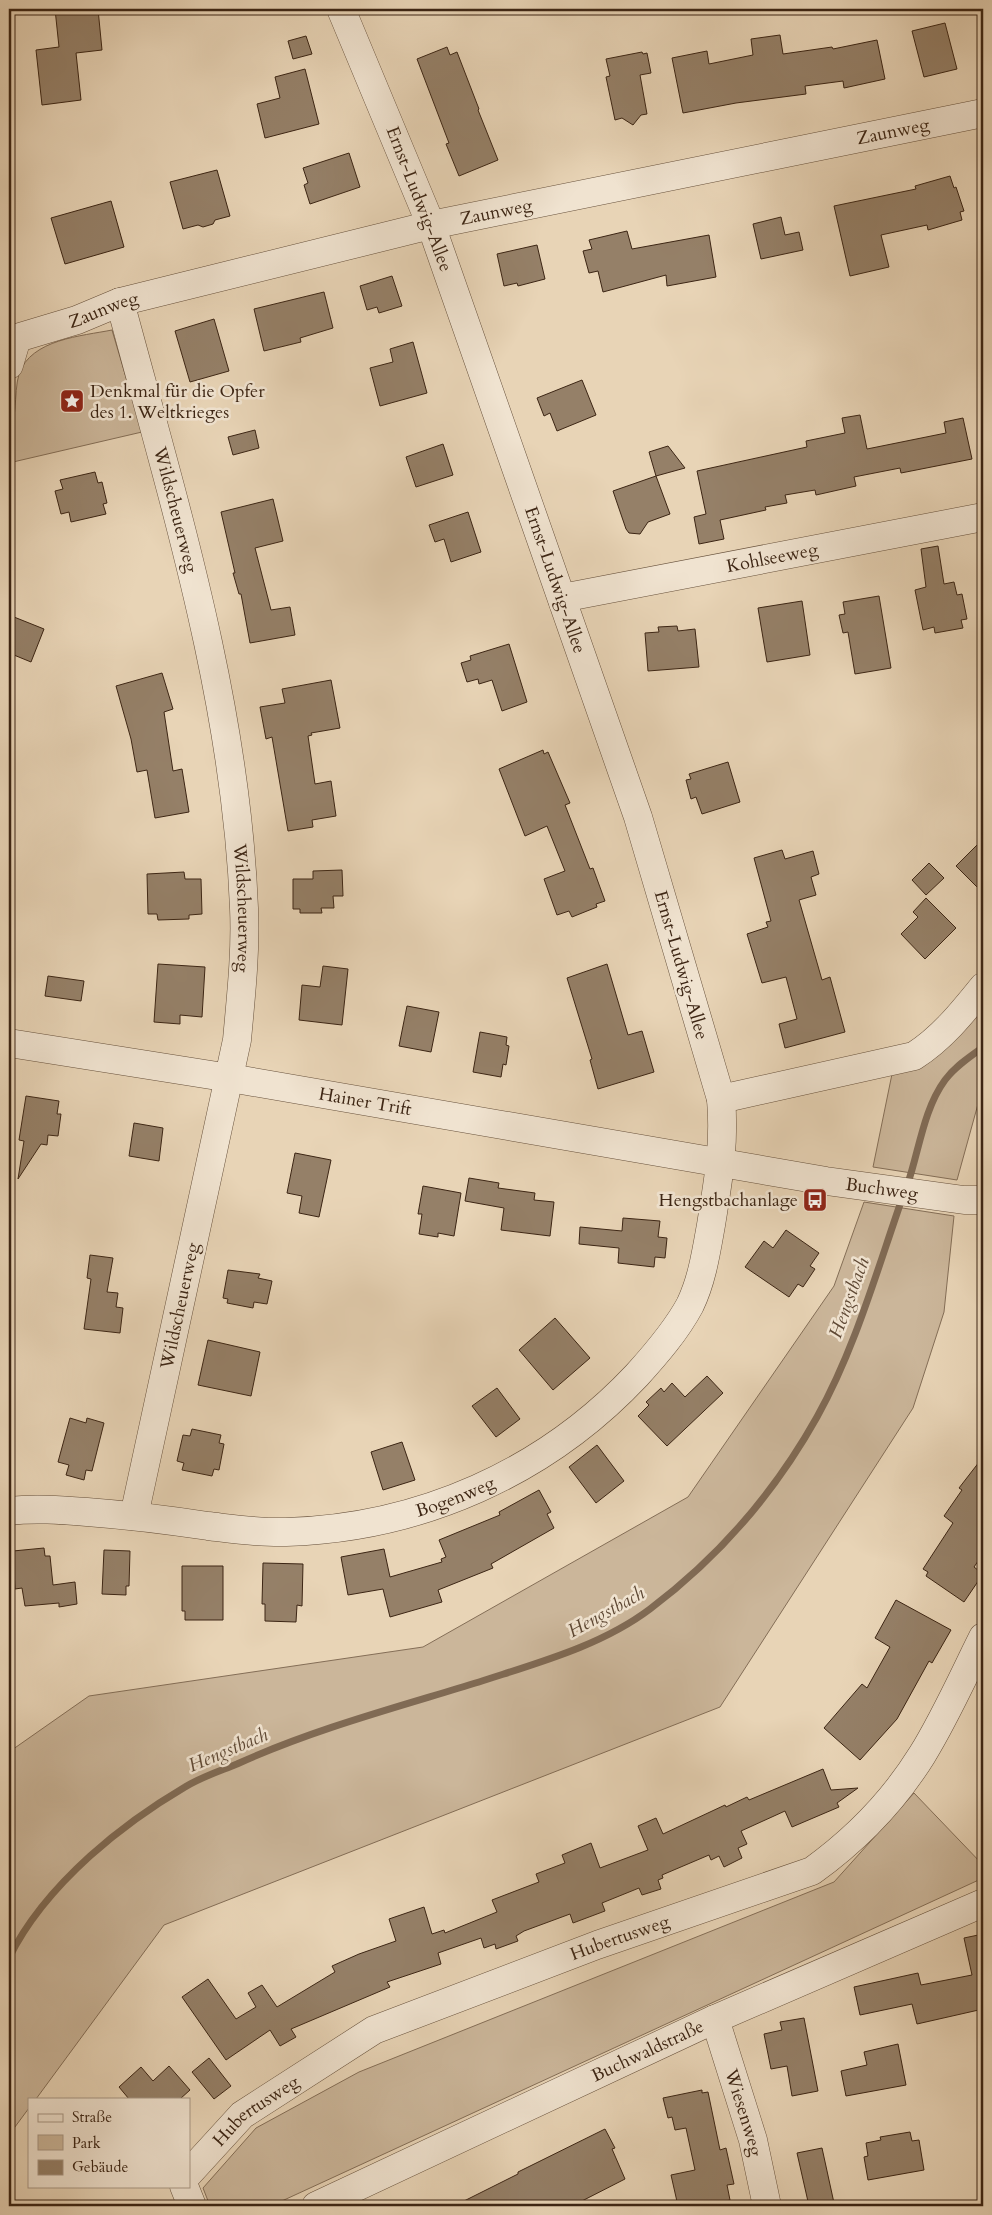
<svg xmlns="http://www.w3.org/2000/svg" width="992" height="2215" font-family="Cardo,serif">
<rect width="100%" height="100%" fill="#e8d4b6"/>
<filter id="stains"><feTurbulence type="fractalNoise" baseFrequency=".004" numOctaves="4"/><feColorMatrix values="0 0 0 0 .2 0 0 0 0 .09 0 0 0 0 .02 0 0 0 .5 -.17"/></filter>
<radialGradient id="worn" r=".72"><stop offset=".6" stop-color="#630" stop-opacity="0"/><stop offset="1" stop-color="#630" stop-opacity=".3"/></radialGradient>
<!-- green -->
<path fill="#cbb69a" stroke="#846e57" d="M112,330L142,432L13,462C11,444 13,426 15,408C16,397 16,384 19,374C31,339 82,336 112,330Z
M983,1005V1086L957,1180L873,1167L892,1074Z
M864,1202L954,1216L944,1312L913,1408L720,1707L164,1925L36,2099H29V2108L9,2135V1752L89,1696L423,1647L688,1497L834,1286Z
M914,1793L983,1865V1878L271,2206H210L203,2188L256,2128L359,2072L834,1882Z"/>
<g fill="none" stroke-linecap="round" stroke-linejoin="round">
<!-- stream -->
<path stroke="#806a54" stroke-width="7" d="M907,1186C919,1152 923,1110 945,1080C955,1066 970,1057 983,1047
M9,1958C28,1919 58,1885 90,1856C119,1830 151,1807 185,1787C201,1777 220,1771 237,1764C314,1729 398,1707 479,1682C537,1663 601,1646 650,1609C719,1557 775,1492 817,1417C855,1349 877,1270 903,1196"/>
</g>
<!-- building -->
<path fill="#958068" stroke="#3c2514" d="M55,9H98L102,50L76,53L81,100L42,105L36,50L59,47Z
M945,23L957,69L924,77L912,31Z
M780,35L783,54L832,47L833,49L877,40L885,79L844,88L843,81L805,86L806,94L736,103L683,113L672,58L707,51L709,64L753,55L751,39Z
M306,36L312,54L293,59L288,41Z
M447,47L450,55L457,52L479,109L478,110L498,160L459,176L446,144L449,143L417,59Z
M642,52L643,54L647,53L651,73L640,75L647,114L641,115L633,125L622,118L615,120L606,77L610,76L606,59Z
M305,69L319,124L265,138L257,104L280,98L275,77Z
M349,153L360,187L310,204L304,185L308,183L303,168Z
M217,170L230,216L215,220L213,224L203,227L198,225L183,229L170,182Z
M950,176L954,188L956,187L964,211L960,212L962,220L928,230L927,225L881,235L889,267L850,276L834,206L916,189L915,186Z
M111,201L124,247L65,264L51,218Z
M781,217L785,235L799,232L803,250L761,259L753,224Z
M627,231L632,249L709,235L716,277L667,286L666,275L603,292L598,271L589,273L583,251L592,249L589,240Z
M537,245L545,279L518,286L517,283L504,286L497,254Z
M392,276L402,306L379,313L377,307L367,310L360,286Z
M324,292L333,328L300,338L301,342L264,351L254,309Z
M214,319L229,371L190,382L175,331Z
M413,342L427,393L380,406L370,368L393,362L390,349Z
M582,380L596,415L557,431L550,413L544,416L537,398Z
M860,415L867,449L946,433L944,422L963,418L972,459L901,473L900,468L854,477L856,486L816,495L815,490L785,495L787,503L765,507L766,510L720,520L724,539L699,544L694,517L706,514L697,471L807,447L806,441L845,433L842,418Z
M255,430L259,448L233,455L228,437Z
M443,444L453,475L416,487L406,457Z
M668,446L685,468L656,476L649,452Z
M95,472L98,483L102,482L107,503L103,504L106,514L71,522L69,512L61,514L55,491L63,489L60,480Z
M656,476L670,514L648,522L640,534L629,533L626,529L613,491Z
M273,499L283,541L255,548L271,610L290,607L295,635L250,643L241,594H239L233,573H235L221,512Z
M468,512L481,552L451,562L444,539L435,542L429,525Z
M938,546L944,584L954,582L957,595L962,594L967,619L961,620L963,628L935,633L934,627L923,630L915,590L926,587L921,549Z
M879,596L891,668L855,674L848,632L843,633L839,615L845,614L843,602Z
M802,601L810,655L767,662L758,608Z
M9,615L44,629L31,662L9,653Z
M677,626L678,631L695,629L699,667L648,671L645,633L659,632L658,627Z
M509,644L527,702L502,711L492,680L479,684L478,679L467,682L461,663L471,660L470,656Z
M162,673L173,709L164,712L173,771L182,769L189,812L155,818L147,770L137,772L131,739L116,686Z
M331,680L340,728L311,733L312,735L308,736L315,784L331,781L336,816L312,820L313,827L288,831L272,737L266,739L260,707L285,703L282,689Z
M543,750L544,754L548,752L570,803L565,805L590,869L593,868L605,901L596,904L597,907L572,917L569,911L557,915L544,879L565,871L547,826L525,836L499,769Z
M728,762L740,802L702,814L696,797L691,799L686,780L691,779L689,774Z
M983,839V893L956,866Z
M782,850L785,859L813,851L819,874L811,877L816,895L799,900L822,980L830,977L845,1032L785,1048L779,1024L797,1019L786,977L762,983L747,934L768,927L766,922L771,921L754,858Z
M929,863L944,878L926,895L912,880Z
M342,870L343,896H333L334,908H321L322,913H300V909H293V879H313V871Z
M184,872L185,879H201L202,914L189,915V919L158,920L157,914H148L147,874Z
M926,898L956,928L925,959L901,934L918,917L913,912Z
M158,964L205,967L202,1017L180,1015V1024L154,1022Z
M607,964L628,1035L642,1031L654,1072L598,1089L590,1060L592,1059L567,978Z
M323,966L348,969L342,1025L299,1020L302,985L320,987Z
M48,976L84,981L81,1001L45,996Z
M407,1006L439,1012L431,1052L399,1046Z
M480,1032L507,1037L506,1045L509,1046L506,1065L503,1064L501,1077L473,1072Z
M26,1096L59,1101L57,1114H61L58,1136L48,1135L47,1145L41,1144L18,1179L24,1141L19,1140Z
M134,1123L163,1128L159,1161L129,1156Z
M295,1153L331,1160L319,1217L299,1213L302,1196L287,1193Z
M469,1178L499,1183L498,1188L535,1193L534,1200L554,1202L550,1236L501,1230L504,1208L465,1201Z
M423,1186L461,1193L454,1236L438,1233V1237L419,1234L422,1214H418Z
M623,1218L660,1221L658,1237L667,1238L665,1258L655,1257L654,1267L618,1263L619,1248L579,1244L580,1227L622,1231Z
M786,1230L819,1253L810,1266L815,1269L803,1287L798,1284L789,1297L745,1267L764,1241L773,1248Z
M90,1255L113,1258L107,1292L118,1293L116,1307L123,1308L120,1333L84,1329L91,1279L87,1278Z
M228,1270L260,1274L258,1278L272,1281L267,1304L254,1302L253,1308L227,1303L228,1299L223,1298Z
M555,1318L590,1358L553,1390L519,1350Z
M208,1340L260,1352L251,1396L198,1385Z
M707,1376L723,1393L667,1446L638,1416L649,1405L646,1402L661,1388L664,1392L672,1383L685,1397Z
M497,1388L520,1419L496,1437L472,1406Z
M70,1418L86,1423L87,1418L104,1423L92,1471L86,1470L84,1480L66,1475L69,1465L58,1462Z
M192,1429L221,1435L219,1443L224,1444L219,1470L214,1469L212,1476L182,1470L184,1463L177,1461L183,1435L190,1436Z
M402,1442L415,1480L383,1490L371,1452Z
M597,1445L624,1481L596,1503L569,1467Z
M983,1457V1554L974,1567L983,1574L964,1602L926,1576L928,1572L923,1569L953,1523L944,1516L962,1490L959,1488Z
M539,1490L551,1512L547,1514L554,1528L491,1564L493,1568L438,1590L442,1602L390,1617L383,1589L348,1595L341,1557L384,1549L390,1577L442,1562L441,1559L446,1557L439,1540L500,1515L499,1512Z
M44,1548L45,1556H50L53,1585L75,1582L77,1604L59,1607V1603L25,1606L22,1588L15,1589L13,1551Z
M104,1550L130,1551L129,1586H126V1595L102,1594Z
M263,1563L303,1564L302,1606L297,1605L296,1622L265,1621V1604H262Z
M182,1566H223V1620H185V1611H182Z
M896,1600L951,1630L932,1663L929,1661L897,1719L860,1760L824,1728L862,1684L867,1688L890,1647L875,1638Z
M823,1769L831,1790L858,1788L837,1803L839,1807L792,1827L785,1811L741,1831L747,1844L738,1848L742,1858L724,1867L719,1856L711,1860L709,1855L662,1875L663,1878L658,1880L661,1889L642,1895L639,1888L602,1903L605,1911L573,1923L570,1914L524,1931L516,1936L518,1941L496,1949L495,1944L484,1948L481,1938L438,1953L441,1964L387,1982L390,1987L291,2029L296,2037L280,2046L270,2030L226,2060L182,1997L208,1979L236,2019L256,2007L248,1993L262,1985L277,2007L335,1972L332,1966L359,1954L396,1941L389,1919L424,1907L432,1934L444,1930L445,1933L497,1912L492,1900L539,1882L536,1874L565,1863L562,1855L591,1843L600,1868L648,1850L638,1826L656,1818L663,1834L725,1805L726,1807L747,1797L749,1800Z
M983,1934V2009L917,2024L912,2004L860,2015L854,1987L918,1973L921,1985L972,1975L964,1938Z
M804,2018L818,2091L792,2096L787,2066L771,2069L764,2034L782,2030L780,2022Z
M898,2044L906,2085L846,2096L841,2071L867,2065L864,2052Z
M209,2058L231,2086L214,2099L192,2072Z
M169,2066L190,2090L180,2099H129L119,2087L141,2067L153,2081Z
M702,2090V2093L708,2092L720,2150L726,2148L734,2184L727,2185L730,2200L701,2206H678L671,2175L695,2170L686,2128L675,2130L672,2117L668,2118L663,2098Z
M605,2129L615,2148L612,2149L625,2179L578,2203L567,2206H454L518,2174V2172Z
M910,2132L912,2141L919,2140L924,2170L868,2180L864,2157L868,2156L866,2143L881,2140L880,2137Z
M822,2148L834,2203L809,2206L797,2153Z"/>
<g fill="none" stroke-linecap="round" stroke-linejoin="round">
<defs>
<g id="minor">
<path id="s1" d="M120,302C173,500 236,701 244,908C246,951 241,996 237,1040L134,1516"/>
<path id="s2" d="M17,338L77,320L120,302L431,225L983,113"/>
<path d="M9,365L17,338"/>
<path id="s3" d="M562,598L983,517"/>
<path id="s4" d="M9,1043L230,1078L826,1181L964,1200H983"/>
<path d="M721,1099L914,1056C942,1038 962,1013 983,987"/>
<path id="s5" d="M9,1511C34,1508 61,1510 87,1512C127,1515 168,1520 208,1526C234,1529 260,1533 286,1532C420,1528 545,1473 637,1375C656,1354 676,1331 690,1305C702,1280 706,1253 711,1225C718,1181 725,1145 721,1099L638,817L431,225L341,9"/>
<path id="s6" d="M715,2019L753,2140L767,2206"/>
<path id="s7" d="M189,2173L242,2115L374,2030L597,1945L812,1871C855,1840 894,1800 922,1755C945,1718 963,1677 983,1637"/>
<path d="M184,2186L192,2206"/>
<path id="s8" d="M316,2206L715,2019L983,1903"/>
</g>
</defs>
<!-- minor casing -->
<use href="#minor" stroke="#67513c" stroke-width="29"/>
<!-- minor -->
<use href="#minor" stroke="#f0e3d0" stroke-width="28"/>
</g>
<!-- icons -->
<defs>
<symbol id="sight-square" viewBox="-11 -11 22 22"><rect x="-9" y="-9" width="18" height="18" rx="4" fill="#8f2418" stroke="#f0e3d0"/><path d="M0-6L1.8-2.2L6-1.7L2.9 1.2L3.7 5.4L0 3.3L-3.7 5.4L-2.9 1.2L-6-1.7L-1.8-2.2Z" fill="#fff"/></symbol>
<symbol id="bus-square" viewBox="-11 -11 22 22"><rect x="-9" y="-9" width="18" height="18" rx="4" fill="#8f2418" stroke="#f0e3d0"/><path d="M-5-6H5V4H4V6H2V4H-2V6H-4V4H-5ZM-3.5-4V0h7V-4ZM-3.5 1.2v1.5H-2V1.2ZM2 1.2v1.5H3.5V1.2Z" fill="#fff"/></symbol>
</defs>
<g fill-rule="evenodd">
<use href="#sight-square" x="58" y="387" width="28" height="28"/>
<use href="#bus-square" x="801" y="1186" width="28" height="28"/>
</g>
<g text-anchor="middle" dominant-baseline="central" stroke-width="5" stroke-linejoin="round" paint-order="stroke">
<!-- street labels -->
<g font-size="18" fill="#3c2514" stroke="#f0e3d0">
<text stroke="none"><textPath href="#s2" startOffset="901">Zaunweg</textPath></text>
<text transform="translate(419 199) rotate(69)">Ernst-Ludwig-Allee</text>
<text stroke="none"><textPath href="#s2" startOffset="496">Zaunweg</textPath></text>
<text stroke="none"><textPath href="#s2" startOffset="91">Zaunweg</textPath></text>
<text stroke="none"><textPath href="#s1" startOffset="215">Wildscheuerweg</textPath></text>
<text stroke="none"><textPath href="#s3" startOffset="214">Kohlseeweg</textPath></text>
<text transform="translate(555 580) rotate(71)">Ernst-Ludwig-Allee</text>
<text stroke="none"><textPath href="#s1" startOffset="620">Wildscheuerweg</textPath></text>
<text transform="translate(681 965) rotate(74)">Ernst-Ludwig-Allee</text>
<text stroke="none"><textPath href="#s4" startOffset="361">Hainer Trift</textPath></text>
<text stroke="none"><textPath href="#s4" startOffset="885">Buchweg</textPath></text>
<text transform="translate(180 1306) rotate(-78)">Wildscheuerweg</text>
<text stroke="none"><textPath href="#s5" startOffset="452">Bogenweg</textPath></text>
<text stroke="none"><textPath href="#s7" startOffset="498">Hubertusweg</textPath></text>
<text stroke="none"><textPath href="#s8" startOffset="366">Buchwaldstraße</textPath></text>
<text stroke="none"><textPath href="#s7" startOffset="92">Hubertusweg</textPath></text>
<text stroke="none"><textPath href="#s6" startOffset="98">Wiesenweg</textPath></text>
</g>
<!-- poi labels -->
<g font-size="18" fill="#3c2514" stroke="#f0e3d0" text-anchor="start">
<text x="90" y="391">Denkmal für die Opfer<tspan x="90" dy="21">des 1. Weltkrieges</tspan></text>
<text x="798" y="1200" text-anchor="end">Hengstbachanlage</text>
</g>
<!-- water labels -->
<g font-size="19" font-style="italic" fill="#5e4834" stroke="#f0e3d0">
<text transform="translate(849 1298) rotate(-70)">Hengstbach</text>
<text transform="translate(606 1612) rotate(-29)">Hengstbach</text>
<text transform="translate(228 1750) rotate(-23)">Hengstbach</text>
</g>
</g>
<!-- margin -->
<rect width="992" height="2215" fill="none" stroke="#e8d4b6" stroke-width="30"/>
<rect x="10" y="10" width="972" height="2195" fill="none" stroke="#3c2514" stroke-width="2.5"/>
<rect x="15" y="15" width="962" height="2185" fill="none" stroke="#3c2514"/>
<!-- legend -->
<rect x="28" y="2098" width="162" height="90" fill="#f0e3d0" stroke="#a89785"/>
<rect x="38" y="2114" width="25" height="8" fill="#f0e3d0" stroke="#a89785"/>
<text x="72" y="2122" font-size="15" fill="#3c2514">Straße</text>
<rect x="38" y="2135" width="25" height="15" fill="#cbb69a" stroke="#a89785"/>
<text x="72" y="2148" font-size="15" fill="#3c2514">Park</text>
<rect x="38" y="2160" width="25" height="15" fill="#958068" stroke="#a89785"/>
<text x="72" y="2172" font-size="15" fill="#3c2514">Gebäude</text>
<rect width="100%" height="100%" filter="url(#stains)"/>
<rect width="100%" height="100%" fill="url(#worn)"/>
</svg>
